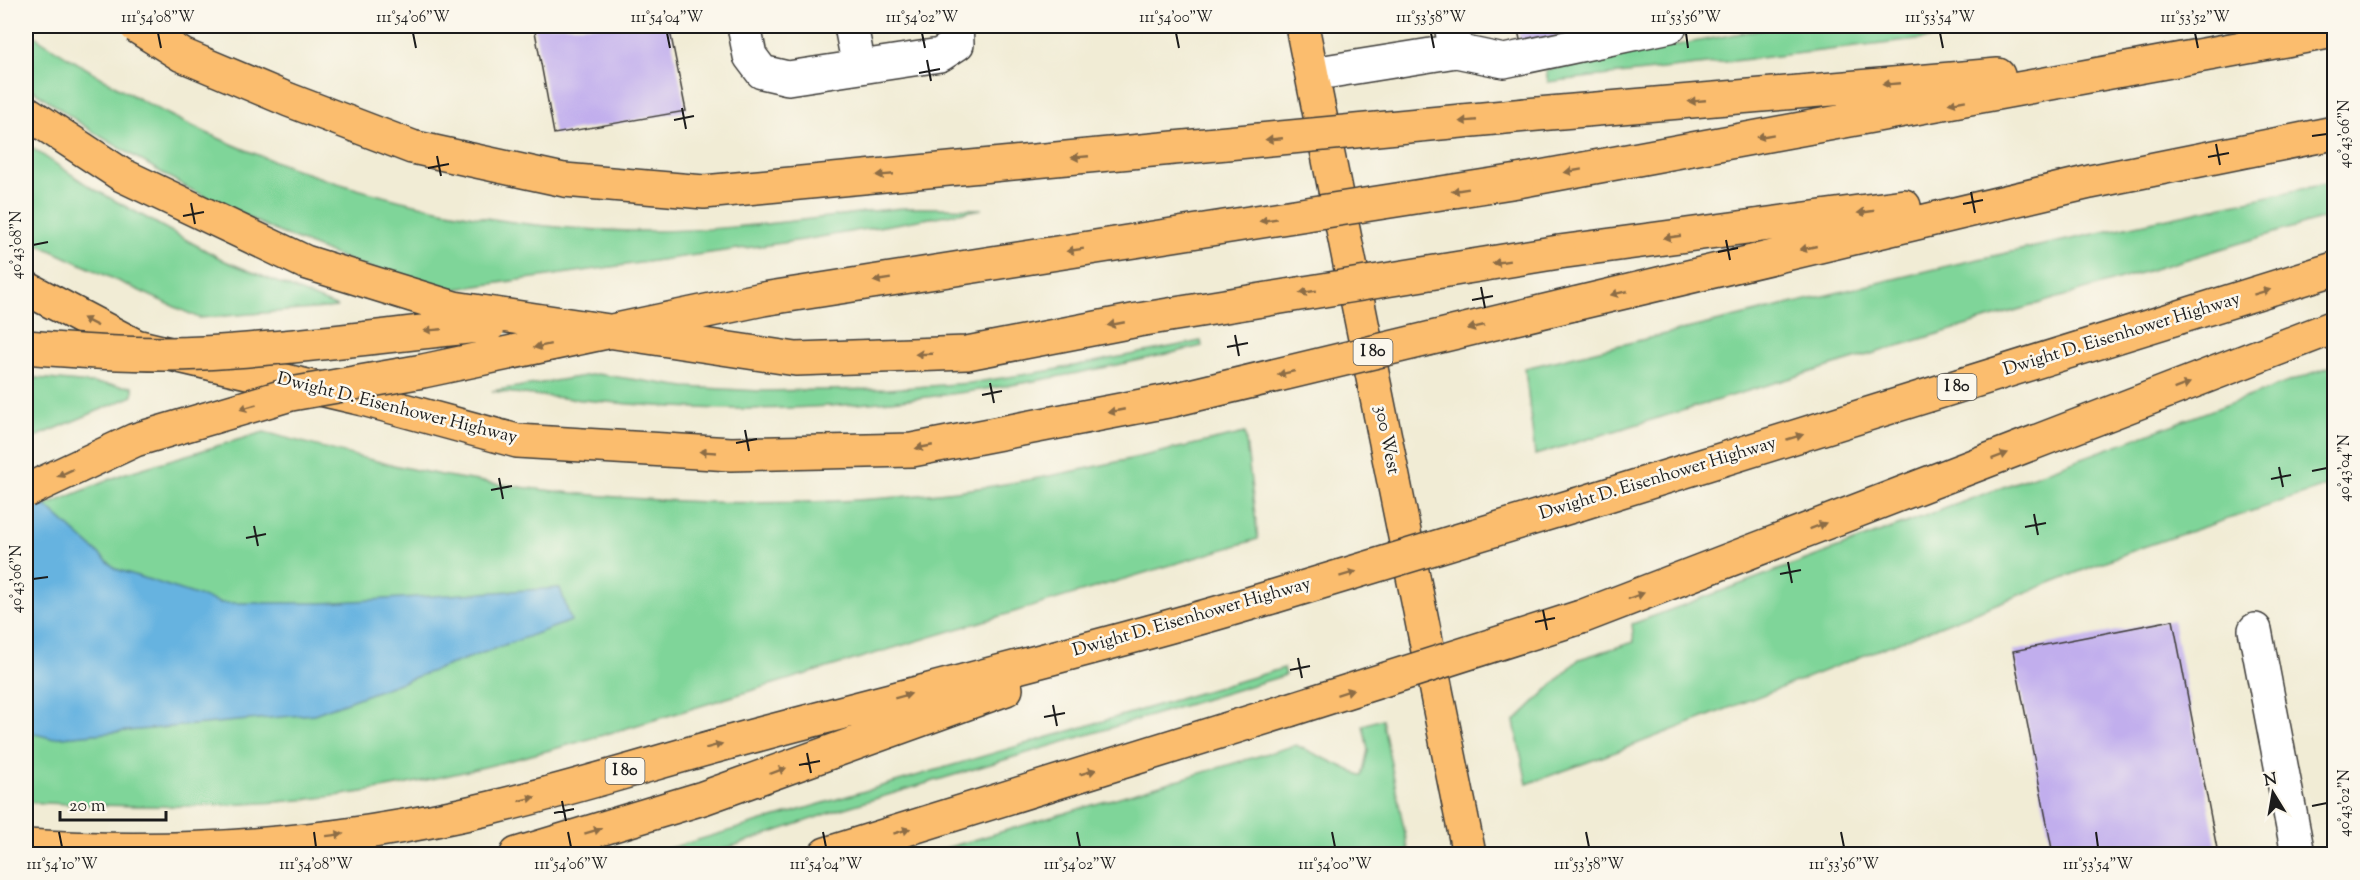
<svg xmlns="http://www.w3.org/2000/svg" width="2360" height="880" font-family="'Sorts Mill Goudy',serif">
<rect width="100%" height="100%" fill="#fbf7ec"/>
<filter id="ink" filterUnits="userSpaceOnUse"><feTurbulence type="fractalNoise" baseFrequency=".0167" numOctaves="2"/><feDisplacementMap in="SourceGraphic" scale="12" xChannelSelector="R" yChannelSelector="G"/><feConvolveMatrix kernelMatrix="1 2 1 2 8 2 1 2 1" color-interpolation-filters="sRGB"/></filter>
<filter id="wash" filterUnits="userSpaceOnUse"><feTurbulence type="fractalNoise" baseFrequency=".008" numOctaves="4" result="noise"/><feDisplacementMap in="SourceGraphic" scale="24" xChannelSelector="R" yChannelSelector="G"/><feGaussianBlur stdDeviation="1.35" result="paint"/><feColorMatrix in="noise" values="0 0 0 0 0 0 0 0 0 0 0 0 0 0 0 0 0 1.4 0 .05"/><feComposite in="paint" operator="in"/></filter>
<g filter="url(#wash)">
<rect width="100%" height="100%" fill="#f1ecd5"/>
<!-- green -->
<path fill="#7fd599" stroke="#4e785a" stroke-width="1.5" d="M1778,26H2040L1548,82L1546,70Z
M26,30C50,48 77,62 102,78C262,173 445,228 632,231C697,232 762,225 827,217C853,214 880,209 907,208C932,207 957,209 982,209L803,240L448,290L363,266L278,232L186,187L93,132L26,85Z
M26,144L92,188L225,261L338,307L199,318L26,239Z
M2334,182V215L1535,455L1525,368L1956,264Z
M1201,341L1202,346C1045,383 902,408 740,409C658,409 574,399 492,391L597,374L685,387L760,391L888,389L970,383L1053,370Z
M2334,365V484L2140,548L1621,750L1527,784L1514,722L1579,659L1634,642L1632,624Z
M26,377L133,387V396L26,441Z
M264,432C328,449 393,467 458,478C632,506 811,512 986,487C1073,474 1159,452 1245,433L1258,539C1095,588 932,636 770,685C637,725 505,768 369,791C255,810 140,808 26,802V514L123,474Z
M1284,668L1286,675L838,810L710,854H650Z
M1382,719L1409,854H926L1296,745L1362,776L1368,750L1363,725Z"/>
<!-- water -->
<path fill="#66b3e0" stroke="#41687e" stroke-width="1.5" d="M26,488L116,569L221,603H323L560,588L571,621L314,714L51,738L26,732Z"/>
<g id="blocks">
<!-- building -->
<path fill="#c1aeed" d="M534,26H669L686,111L554,134Z
M1517,26H1611L1521,44Z
M2334,601V619H2333L2330,602Z
M2173,620L2218,854H2053L2013,651Z"/>
</g>
</g>
<g filter="url(#ink)">
<use href="#blocks" fill-opacity="0" stroke="#3c3b38" stroke-width="1.5"/>
<g fill="none" stroke-linecap="round" stroke-linejoin="round">
<defs>
<path id="minor" d="M744,26L750,56L762,72L788,78L940,55L957,44L956,26
M851,26L859,67
M1456,51L1504,61L1670,26
M1312,74L1456,51L1451,26
M2255,630L2298,854"/>
<path id="major" d="M1302,26L1469,854"/>
<path id="highway" d="M1526,115L1998,75
M1518,181L2334,31
M1559,252L1904,206
M26,288L136,346L363,399L517,441L731,454L912,450L1173,400
M1574,304L2090,182L2334,133
M1579,504L2334,269
M1581,617L2334,327
M26,846C181,856 340,844 491,808C583,786 672,757 764,733C933,688 1104,647 1272,597
M517,854L703,798L1006,689
M826,854L1289,710"/>
</defs>
<!-- minor casing -->
<use href="#minor" stroke="#3c3b38" stroke-width="36"/>
<!-- major casing -->
<use href="#major" stroke="#3c3b38" stroke-width="36"/>
<!-- highway casing -->
<use href="#highway" stroke="#3c3b38" stroke-width="36"/>
<!-- minor -->
<use href="#minor" stroke="#fff" stroke-width="33"/>
<!-- major -->
<use href="#major" stroke="#fbbd6e" stroke-width="33"/>
<!-- highway -->
<use href="#highway" stroke="#fbbd6e" stroke-width="33"/>
<defs>
<path id="highway-bridge" d="M136,26L182,55L289,100L412,147L564,180L704,192L1526,115
M26,112L122,175L305,262L454,308L796,359L967,353L1138,320L1559,252
M26,347C84,352 144,356 203,353C299,348 394,334 489,325
M1173,400L1574,304
M26,491L135,440L291,394L423,371L763,299L1518,181
M1272,597L1579,504
M1289,710L1581,617"/>
</defs>
<!-- highway-bridge casing -->
<use href="#highway-bridge" stroke="#3c3b38" stroke-width="36" stroke-linecap="butt"/>
<!-- highway-bridge -->
<use href="#highway-bridge" stroke="#fbbd6e" stroke-width="33"/>
</g>
<!-- one-way arrows -->
<defs><path id="oneway-solid" d="M-6-.8H1V-3.2L6.5 0L1 3.2V.8H-6Z" transform="scale(1.5)"/></defs>
<g fill="#8c6c45">
<use href="#oneway-solid" transform="translate(1891 84) rotate(175)"/>
<use href="#oneway-solid" transform="translate(1697 101) rotate(175)"/>
<use href="#oneway-solid" transform="translate(1957 102) rotate(170)"/>
<use href="#oneway-solid" transform="translate(1468 121) rotate(175)"/>
<use href="#oneway-solid" transform="translate(1765 136) rotate(170)"/>
<use href="#oneway-solid" transform="translate(1274 139) rotate(175)"/>
<use href="#oneway-solid" transform="translate(1080 157) rotate(175)"/>
<use href="#oneway-solid" transform="translate(1573 171) rotate(170)"/>
<use href="#oneway-solid" transform="translate(885 175) rotate(175)"/>
<use href="#oneway-solid" transform="translate(1460 190) rotate(171)"/>
<use href="#oneway-solid" transform="translate(1866 212) rotate(172)"/>
<use href="#oneway-solid" transform="translate(1268 220) rotate(171)"/>
<use href="#oneway-solid" transform="translate(1672 237) rotate(172)"/>
<use href="#oneway-solid" transform="translate(1808 248) rotate(167)"/>
<use href="#oneway-solid" transform="translate(1075 250) rotate(171)"/>
<use href="#oneway-solid" transform="translate(1501 262) rotate(171)"/>
<use href="#oneway-solid" transform="translate(882 280) rotate(171)"/>
<use href="#oneway-solid" transform="translate(1308 292) rotate(171)"/>
<use href="#oneway-solid" transform="translate(2262 292) rotate(-17)"/>
<use href="#oneway-solid" transform="translate(1619 293) rotate(167)"/>
<use href="#oneway-solid" transform="translate(90 322) rotate(-153)"/>
<use href="#oneway-solid" transform="translate(1116 324) rotate(169)"/>
<use href="#oneway-solid" transform="translate(1476 327) rotate(167)"/>
<use href="#oneway-solid" transform="translate(433 330) rotate(175)"/>
<use href="#oneway-solid" transform="translate(542 346) rotate(168)"/>
<use href="#oneway-solid" transform="translate(924 354) rotate(178)"/>
<use href="#oneway-solid" transform="translate(1286 373) rotate(167)"/>
<use href="#oneway-solid" transform="translate(2182 386) rotate(-21)"/>
<use href="#oneway-solid" transform="translate(248 407) rotate(164)"/>
<use href="#oneway-solid" transform="translate(1116 411) rotate(169)"/>
<use href="#oneway-solid" transform="translate(1795 437) rotate(-17)"/>
<use href="#oneway-solid" transform="translate(924 447) rotate(169)"/>
<use href="#oneway-solid" transform="translate(708 452) rotate(-177)"/>
<use href="#oneway-solid" transform="translate(2000 456) rotate(-21)"/>
<use href="#oneway-solid" transform="translate(65 473) rotate(155)"/>
<use href="#oneway-solid" transform="translate(1818 526) rotate(-21)"/>
<use href="#oneway-solid" transform="translate(1348 574) rotate(-17)"/>
<use href="#oneway-solid" transform="translate(1636 596) rotate(-21)"/>
<use href="#oneway-solid" transform="translate(1345 692) rotate(-18)"/>
<use href="#oneway-solid" transform="translate(903 696) rotate(-15)"/>
<use href="#oneway-solid" transform="translate(714 746) rotate(-15)"/>
<use href="#oneway-solid" transform="translate(778 771) rotate(-20)"/>
<use href="#oneway-solid" transform="translate(1088 772) rotate(-17)"/>
<use href="#oneway-solid" transform="translate(527 799) rotate(-14)"/>
<use href="#oneway-solid" transform="translate(593 831) rotate(-17)"/>
<use href="#oneway-solid" transform="translate(902 831) rotate(-17)"/>
<use href="#oneway-solid" transform="translate(335 835) rotate(-7)"/>
</g>
</g>
<!-- ticks -->
<path fill="none" stroke="#1c1c1c" stroke-width="2" d="M158,33L161,48M413,33L416,48M667,33L670,48M922,33L925,48M1176,33L1179,48M1431,33L1434,48M1686,33L1688,48M1940,33L1943,48M2195,33L2198,48M927,60L931,81M919,73L940,69M682,108L686,129M674,120L694,116M2312,136L2327,134M2216,144L2220,165M437,156L441,176M2208,157L2229,153M428,168L449,164M1971,192L1975,213M191,203L195,224M1963,204L1983,200M183,216L204,212M1726,240L1730,260M33,245L48,242M1718,252L1738,248M1481,287L1485,308M1472,300L1493,296M1235,335L1239,356M1227,347L1248,343M990,383L994,403M982,395L1002,391M745,430L749,451M736,443L757,439M2279,467L2283,487M2312,471L2327,468M499,478L503,499M2271,479L2291,475M491,490L512,486M2034,514L2038,535M254,526L258,546M2025,527L2046,523M246,538L266,534M1788,562L1792,583M1780,574L1801,570M33,579L48,577M1543,610L1547,630M1535,622L1555,618M1298,658L1302,678M1290,670L1310,666M1053,705L1057,726M1044,717L1065,713M807,753L811,773M799,765L820,761M562,801L566,821M2312,806L2327,803M554,813L574,809M59,832L62,847M314,832L316,847M568,832L571,847M823,832L826,847M1077,832L1080,847M1332,832L1335,847M1586,832L1589,847M1841,832L1844,847M2096,832L2098,847"/>
<g text-anchor="middle" dominant-baseline="central" stroke-width="5" stroke-linejoin="round" paint-order="stroke">
<!-- shield labels -->
<g fill="#fbf7ec" stroke="#5f5e5a" stroke-width="1.5">
<rect x="1353.5" y="339" width="39" height="26" rx="4.5"/>
<rect x="1937.5" y="374" width="39" height="26" rx="4.5"/>
<rect x="605.5" y="758" width="39" height="26" rx="4.5"/>
</g>
<g font-size="16" font-weight="bold" fill="#1c1c1c">
<text x="1373" y="352">I 80</text>
<text x="1957" y="387">I 80</text>
<text x="625" y="771">I 80</text>
</g>
<!-- street labels -->
<g font-size="18" fill="#1c1c1c" stroke="#fbf7ec">
<text transform="translate(2122 335) rotate(-17)">Dwight D. Eisenhower Highway</text>
<text transform="translate(397 409) rotate(14)">Dwight D. Eisenhower Highway</text>
<text transform="translate(1386 440) rotate(79)">300 West</text>
<text transform="translate(1658 479) rotate(-17)">Dwight D. Eisenhower Highway</text>
<text transform="translate(1192 618) rotate(-16)">Dwight D. Eisenhower Highway</text>
</g>
</g>
<!-- margin -->
<rect width="2360" height="880" fill="none" stroke="#fbf7ec" stroke-width="66"/>
<!-- north arrow -->
<g transform="translate(2273 793) rotate(349)" stroke="#fbf7ec" stroke-width="4.5" paint-order="stroke">
<path d="M0-4.5L10 22L0 15L-10 22Z" fill="#1c1c1c"/>
<text y="-9" font-size="16" font-weight="bold" text-anchor="middle" fill="#1c1c1c">N</text>
</g>
<!-- scale -->
<path d="M60 811v9h106v-9" fill="none" stroke="#1c1c1c" stroke-width="3"/>
<text x="69" y="811" font-size="18" fill="#1c1c1c" stroke="#fbf7ec" stroke-width="4.5" paint-order="stroke">20 m</text>
<rect x="33" y="33" width="2294" height="814" fill="none" stroke="#1c1c1c" stroke-width="2"/>
<g font-size="15" text-anchor="middle" fill="#1c1c1c">
<text x="158" y="22">111°54'08"W</text>
<text x="413" y="22">111°54'06"W</text>
<text x="667" y="22">111°54'04"W</text>
<text x="922" y="22">111°54'02"W</text>
<text x="1176" y="22">111°54'00"W</text>
<text x="1431" y="22">111°53'58"W</text>
<text x="1686" y="22">111°53'56"W</text>
<text x="1940" y="22">111°53'54"W</text>
<text x="2195" y="22">111°53'52"W</text>
<text transform="translate(2344 134) rotate(-90)" y="5">40°43'06"N</text>
<text transform="translate(16 245) rotate(-90)" y="5">40°43'08"N</text>
<text transform="translate(2344 468) rotate(-90)" y="5">40°43'04"N</text>
<text transform="translate(16 579) rotate(-90)" y="5">40°43'06"N</text>
<text transform="translate(2344 803) rotate(-90)" y="5">40°43'02"N</text>
<text x="62" y="869">111°54'10"W</text>
<text x="316" y="869">111°54'08"W</text>
<text x="571" y="869">111°54'06"W</text>
<text x="826" y="869">111°54'04"W</text>
<text x="1080" y="869">111°54'02"W</text>
<text x="1335" y="869">111°54'00"W</text>
<text x="1589" y="869">111°53'58"W</text>
<text x="1844" y="869">111°53'56"W</text>
<text x="2098" y="869">111°53'54"W</text>
</g>
</svg>
